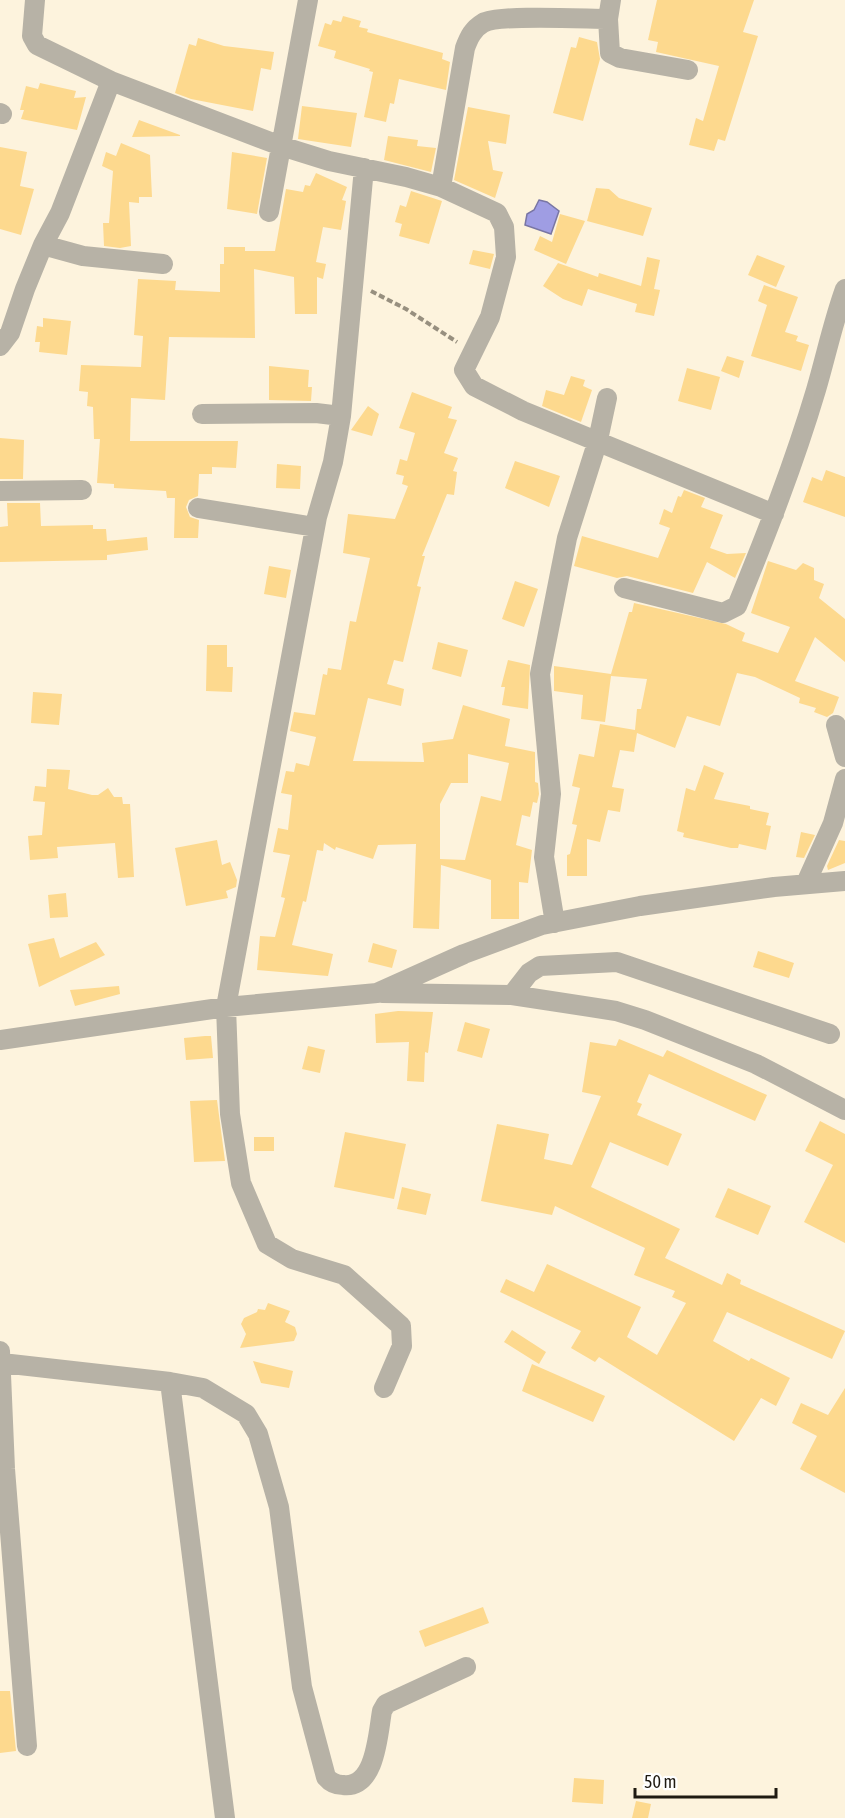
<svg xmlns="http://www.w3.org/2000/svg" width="845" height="1818" font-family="'Asap Condensed',sans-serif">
<rect width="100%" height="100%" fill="#fdf3dd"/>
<!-- water -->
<path fill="#9f9de3" stroke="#7976a4" stroke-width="1.5" d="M539,200L547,202L559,211L551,234L525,225L527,214L534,210Z"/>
<!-- building -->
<path fill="#fdd98e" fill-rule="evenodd" d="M657,0H754L743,32L758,36L725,141L718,139L714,151L689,145L696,118L703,121L719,66L656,52L658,42L648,40Z
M343,16L361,21L359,27L368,29L367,32L443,53L442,59L450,62L446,90L399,79L394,104L390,103L386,122L364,117L373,72L369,71L370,69L334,58L336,51L318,46L325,23L331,25L333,20L341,22Z
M579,37L597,42L600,59L583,121L553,113L571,47L576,48Z
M198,38L224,46L274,52L271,70L261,68L253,111L191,99L175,93L189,44L196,46Z
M40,83L76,91L74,98L86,97L77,130L21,119L24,110H20L26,86L38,89Z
M302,106L357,113L351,147L298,139Z
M468,107L510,115L506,144L488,141L493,170L503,172L495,198L454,180Z
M139,120L180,135V136L132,137Z
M388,136L418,140L417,146L436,148L431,172L384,160Z
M121,143L150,155L152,197H139V203L129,202L131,246L120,248L104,246L103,223H109L113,171L102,166L106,152L116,156Z
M0,147L27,152L20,186L34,189L21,235L0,229Z
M232,152L267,158L257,214L227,209Z
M316,173L347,187L342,200L346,201L341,230L323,227L316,262L326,264L323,279L317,277V314H295L294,277L254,269L255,338L169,337L165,400L131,398L130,441H238L236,468L212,467V474H199L198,496L189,500L186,507L190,517L199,520L198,538H174L175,498H167L166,491L114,488V484L97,483L100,439H94L93,407L87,406L88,392L79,391L81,365L141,367L143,336L134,335L138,279L176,281L175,290L220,292V264H224V247H245V251H275L286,189L303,192L305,185L310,186Z
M596,188L609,189L619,198L652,208L643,236L587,221Z
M411,191L442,201L429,244L399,236L402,224L395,222L400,205L406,207Z
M560,214L585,221L566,264L534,250L540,236L552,242Z
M473,250L494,254L490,269L469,264Z
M757,255L785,266L776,287L748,275Z
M647,257L660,260L654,289L660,290L654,316L635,312L637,304L588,289L582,306L563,299L543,286L558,263L598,277L599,273L641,286Z
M764,285L798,297L785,332L798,336L796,341L809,345L801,371L751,356L767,305L758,301Z
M43,318L71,321L67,355L39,352L40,342H35L37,326L43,327Z
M727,356L744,361L739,378L721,371Z
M269,366L309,370L308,387H312L311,401L269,400Z
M687,368L720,377L711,410L678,401Z
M571,376L585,380L583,386L592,390L581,422L542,406L546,390L564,395Z
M412,392L452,407L448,418L457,420L444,453L458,458L453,471L457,472L454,495L447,494L422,556H425L417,586L421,587L403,662L394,660L387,684L404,689L401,706L368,698L353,761L424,762L422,743L453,739L463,705L510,719L505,746L535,752V782L538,783L539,794L537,803L533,802L530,817L522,815L516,845L532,850L528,883L519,882V919H491V880L441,865L439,929L413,928L416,844L378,845L373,859L336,847L335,850L324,843L323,851L317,850L306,902L303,901L292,945L333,954L328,976L257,970L260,936L275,937L285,898L281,897L290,855L273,852L278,828L288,830L292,795L281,793L286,771L294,772L296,763L309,766L316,737L290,731L294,712L315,715L323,674L327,675L328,668L341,670L350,621L356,622L370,558L343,553L348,514L395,519L408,486L402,484L404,476L396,474L400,459L407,461L415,433L399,428ZM468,754L509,763L501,801L481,796L465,860L440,859V804L451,783H468Z
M368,406L379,414L372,436L351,430Z
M0,438L24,440L23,479H0Z
M515,461L560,476L549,507L505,488Z
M277,464L301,466L300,489L276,488Z
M826,470L845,477V517L803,502L812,477L822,481Z
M684,490L705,498L701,507L723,515L710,548L727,554L746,553L735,578L707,562L693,593L627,576L617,578L574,566L582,536L658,558L670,528L659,524L664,509L672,513L678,496L681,497Z
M7,503H40L41,526L93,525V529H106L107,541L147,537L148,550L107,555V560L0,562V527L8,526Z
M768,561L796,570L803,563L814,568V580L824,584L819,598L845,619V662L815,637L795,681L839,697L833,713L827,717L814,712L816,708L799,703L800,698L755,677L737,673L720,726L687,716L675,748L637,733L634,752L620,750L612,787L624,789L620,812L608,810L600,842L587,839V876H567V855L570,854L577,825L572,824L580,788L572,786L579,754L594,757L600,724L635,730L637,709H641L647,679L611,676L605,722L581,719L583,695L554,691V666L611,674L629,612H632L634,603L726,624L745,633L742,641L778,653L790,627L751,613Z
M269,566L291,570L286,598L264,594Z
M515,581L538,589L524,627L502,619Z
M438,642L468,650L461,677L432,669Z
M207,645H227V667H233L232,692L206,691Z
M508,660L530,665L528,709L502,705L505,687H501Z
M33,692L62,694L59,725L31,723Z
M704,765L724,773L714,799L750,806V809L769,813L766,825L771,826L766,850L739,844L738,848H731L683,837L684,833L677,831L686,788L695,791Z
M47,769L70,770L68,789L92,795H98L108,788L114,797H122L123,804H130L134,877L118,878L115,843L57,847L58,858L30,860L28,836L42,835L45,802L33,801L35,786L46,787Z
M801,832L815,835L804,858L796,857Z
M217,840L222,865L230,862L237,880L236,887L226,891L228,898L186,906L175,848Z
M839,840L845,841V863L828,870L827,866Z
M66,893L68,917L50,918L48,895Z
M54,938L60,958L96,942L105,955L39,987L28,944Z
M373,943L397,950L392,968L368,962Z
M758,951L794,963L789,978L753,967Z
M119,986L120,994L75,1006L70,990Z
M398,1011L433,1012L428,1053L425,1052L424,1082L407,1081L409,1042L376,1043L375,1014Z
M465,1022L490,1029L482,1058L457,1051Z
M205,1036H211L213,1058L186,1060L184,1038Z
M619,1039L663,1057L667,1050L767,1095L755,1121L649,1074L637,1102L642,1104L637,1115L682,1134L668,1166L610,1142L591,1187L680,1229L665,1258L722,1285L727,1273L741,1280L740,1284L845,1331L832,1359L727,1312L713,1341L749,1361L751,1358L790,1378L776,1406L761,1398L734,1441L599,1357L595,1362L571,1348L581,1331L500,1292L506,1279L534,1292L547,1264L641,1307L627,1337L657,1355L686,1303L672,1297L675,1291L634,1275L645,1248L555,1206L552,1215L481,1201L497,1124L549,1134L544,1159L572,1165L601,1096L582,1092L590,1042L616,1046Z
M308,1046L325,1050L320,1073L302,1069Z
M217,1100L225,1161L194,1162L190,1101Z
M820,1121L845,1134V1243L804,1222L833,1165L805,1151Z
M345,1132L406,1144L394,1199L334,1187Z
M254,1137H274V1151H254Z
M402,1187L431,1194L426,1215L397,1209Z
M728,1188L771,1206L758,1235L715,1217Z
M268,1303L290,1311L285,1322L295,1327L297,1334L294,1341L240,1348L246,1334L241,1324L244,1318L257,1312L258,1309L265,1310Z
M512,1330L546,1352L539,1364L504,1342Z
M253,1361L293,1371L289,1388L261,1383Z
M532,1364L605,1396L593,1422L522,1391Z
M845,1388V1493L800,1469L817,1436L792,1423L801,1403L828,1415Z
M483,1607L489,1623L425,1647L419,1631Z
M0,1691H10L16,1751L0,1753Z
M574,1778L604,1780L603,1804L572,1802Z
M636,1801L651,1804L648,1818H632Z"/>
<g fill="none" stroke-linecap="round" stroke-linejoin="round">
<!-- path -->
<path stroke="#978f7f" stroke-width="4" stroke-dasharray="6 3" stroke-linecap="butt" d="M371,291L406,309L457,342"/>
<!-- minor -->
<path stroke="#b7b2a6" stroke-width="20" d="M35,0L32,36L37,45L111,81
M611,0L608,19L610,53L620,58L688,70
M0,113L2,114
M364,168L341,416L333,462L317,517L226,1007L230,1114L241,1183L267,1244L292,1259L344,1275L401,1326L402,1346L384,1388
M441,187L465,48C469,37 473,29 483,23C499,14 586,19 608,19
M269,212L308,0
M43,245L83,256L163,264
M0,346L10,333L25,289L43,245L60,213L111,81L281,146L329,161L406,177L441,187L497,213L504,227L506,257L490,317L464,370L474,386L523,411L774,514
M202,414L316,413L341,416
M0,491L82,490
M198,508L315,527
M624,588L723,613L737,606C766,535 794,464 816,390C826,356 833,322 845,289
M836,725L845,757
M806,883L833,823L845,779
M555,923L544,857L551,794L540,674L567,538L598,440L607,398
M382,993L512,995L616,1011L645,1020L756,1064L845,1110
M512,995L529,973L540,966L617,962L830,1034
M0,1040L226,1007L377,993L464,954L542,925L640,906L774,887L845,881
M0,1351L5,1469L27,1746
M2,1363L170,1382L203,1388L246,1414L258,1434L279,1507L302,1687L326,1777C331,1783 336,1785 343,1785C376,1789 378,1733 382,1711L386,1704L466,1667
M170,1382L225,1818"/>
</g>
<!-- scale -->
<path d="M635 1788v9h141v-9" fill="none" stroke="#1f1a11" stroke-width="3"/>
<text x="644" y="1788" font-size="18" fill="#1f1a11" stroke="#ffffff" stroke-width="4.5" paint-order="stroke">50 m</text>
</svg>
